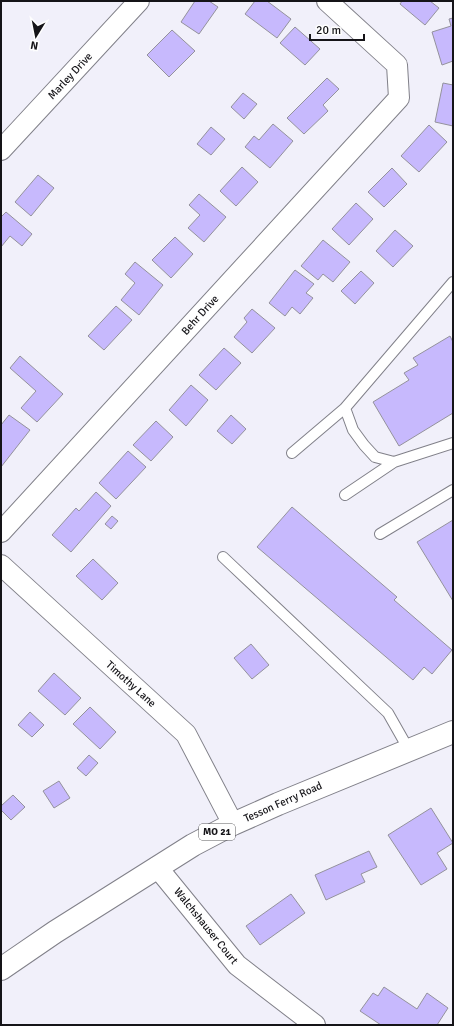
<svg xmlns="http://www.w3.org/2000/svg" width="454" height="1026" font-family="Signika,sans-serif">
<rect width="100%" height="100%" fill="#f1f0fa"/>
<!-- building -->
<path fill="#c7b9fd" stroke="#94929c" d="M195,1H209L218,7L199,34L181,22Z
M255,1H267L291,19L277,38L245,14Z
M402,1H430L439,8L425,25L400,4Z
M453,18V61L442,65L432,32L451,26L449,19Z
M295,27L320,49L305,65L280,43Z
M172,30L195,51L169,77L147,55Z
M327,78L339,89L323,105L328,111L304,134L287,118Z
M443,83L453,85V126L435,122Z
M243,93L257,104L244,119L231,107Z
M273,124L293,141L270,168L245,147L254,136L259,140Z
M429,125L447,142L419,172L401,156Z
M211,127L225,139L211,155L197,144Z
M242,167L258,182L236,206L220,191Z
M392,168L407,184L384,207L368,192Z
M38,175L54,188L31,216L15,202Z
M199,194L226,217L204,242L188,228L200,215L189,205Z
M356,203L373,219L349,245L332,229Z
M6,212L32,234L22,246L10,236L1,247V217Z
M395,230L413,246L393,267L376,251Z
M175,237L193,254L171,278L152,260Z
M323,240L350,262L333,282L323,274L318,280L301,266Z
M135,262L163,285L139,315L121,300L135,283L125,274Z
M295,270L314,284L306,293L313,298L300,314L292,307L285,316L269,303Z
M361,271L374,283L355,304L341,291Z
M116,306L132,320L104,350L88,336Z
M252,309L275,328L252,353L234,337L247,322L244,318Z
M450,336L453,342V413L399,446L373,402L409,380L404,373L418,365L413,358Z
M224,348L241,363L216,390L199,375Z
M20,356L63,394L37,422L21,408L36,391L10,368Z
M191,385L208,400L186,426L169,410Z
M9,415L30,430L1,467V425Z
M231,415L246,429L232,444L217,431Z
M156,421L173,437L151,461L133,445Z
M128,451L146,467L116,499L99,483Z
M96,492L111,506L71,552L52,535L76,508L79,511Z
M292,507L397,597L394,600L452,650L432,674L424,667L413,680L257,547Z
M112,516L118,521L111,529L105,524Z
M453,520V601L417,542Z
M93,559L118,583L102,600L76,576Z
M251,644L269,665L252,679L234,658Z
M54,673L81,698L65,715L38,691Z
M90,707L116,732L100,749L73,724Z
M30,712L44,725L32,737L18,725Z
M89,755L98,763L86,776L77,768Z
M59,781L70,798L54,808L43,791Z
M13,795L25,807L11,820L1,810V806Z
M431,808L453,843L437,853L447,869L421,885L388,835Z
M369,851L377,867L361,874L365,882L326,900L315,875Z
M291,894L305,913L260,945L246,926Z
M384,987L417,1009L427,993L448,1008L437,1025H381L360,1011L373,993L378,996Z"/>
<g fill="none" stroke-linecap="round" stroke-linejoin="round">
<defs>
<path id="service" d="M453,282L345,408L353,430L364,445L375,457L394,462L453,443
M292,453L345,408
M345,495L394,462
M380,534L453,490
M223,557L388,713L409,750"/>
<path id="minor" d="M1,150L139,1
M1,532L399,98L397,65L327,1
M1,565L186,734L233,824
M157,867L237,965L315,1025"/>
<path id="primary" d="M1,969L55,932L193,845L233,824L278,804L453,732"/>
</defs>
<!-- service casing -->
<use href="#service" stroke="#818089" stroke-width="12"/>
<!-- minor casing -->
<use href="#minor" stroke="#818089" stroke-width="22"/>
<!-- primary casing -->
<use href="#primary" stroke="#818089" stroke-width="24"/>
<!-- service -->
<use href="#service" stroke="#fff" stroke-width="10"/>
<!-- minor -->
<use href="#minor" stroke="#fff" stroke-width="20"/>
<!-- primary -->
<use href="#primary" stroke="#fff" stroke-width="22"/>
</g>
<g text-anchor="middle" dominant-baseline="central" stroke-width="3.5" stroke-linejoin="round" paint-order="stroke">
<!-- shield labels -->
<rect fill="#fefefe" stroke="#5b5a5d" stroke-width="1" x="199" y="824" width="36" height="16" rx="3"/>
<g font-size="10" font-weight="bold" fill="#151418">
<text x="217" y="832">MO 21</text>
</g>
<!-- street labels -->
<g font-size="11" fill="#151418" stroke="#fefefe">
<text transform="translate(70 76) rotate(-47)">Marley Drive</text>
<text transform="translate(200 315) rotate(-48)">Behr Drive</text>
<text transform="translate(131 684) rotate(42)">Timothy Lane</text>
<text transform="translate(283 802) rotate(-24)">Tesson Ferry Road</text>
<text transform="translate(206 926) rotate(51)">Walchshauser Court</text>
</g>
</g>
<!-- border -->
<rect width="454" height="1026" fill="none" stroke="#151418" stroke-width="4"/>
<!-- north arrow -->
<g transform="translate(36 36) rotate(190)" stroke="#fefefe" stroke-width="3" paint-order="stroke">
<path d="M0-3L7 15L0 10L-7 15Z" fill="#151418"/>
<text y="-6" font-size="11" font-weight="bold" text-anchor="middle" fill="#151418">N</text>
</g>
<!-- scale -->
<path d="M310 34v6h54v-6" fill="none" stroke="#151418" stroke-width="2"/>
<text x="316" y="34" font-size="12" fill="#151418" stroke="#fefefe" stroke-width="3" paint-order="stroke">20 m</text>
</svg>
